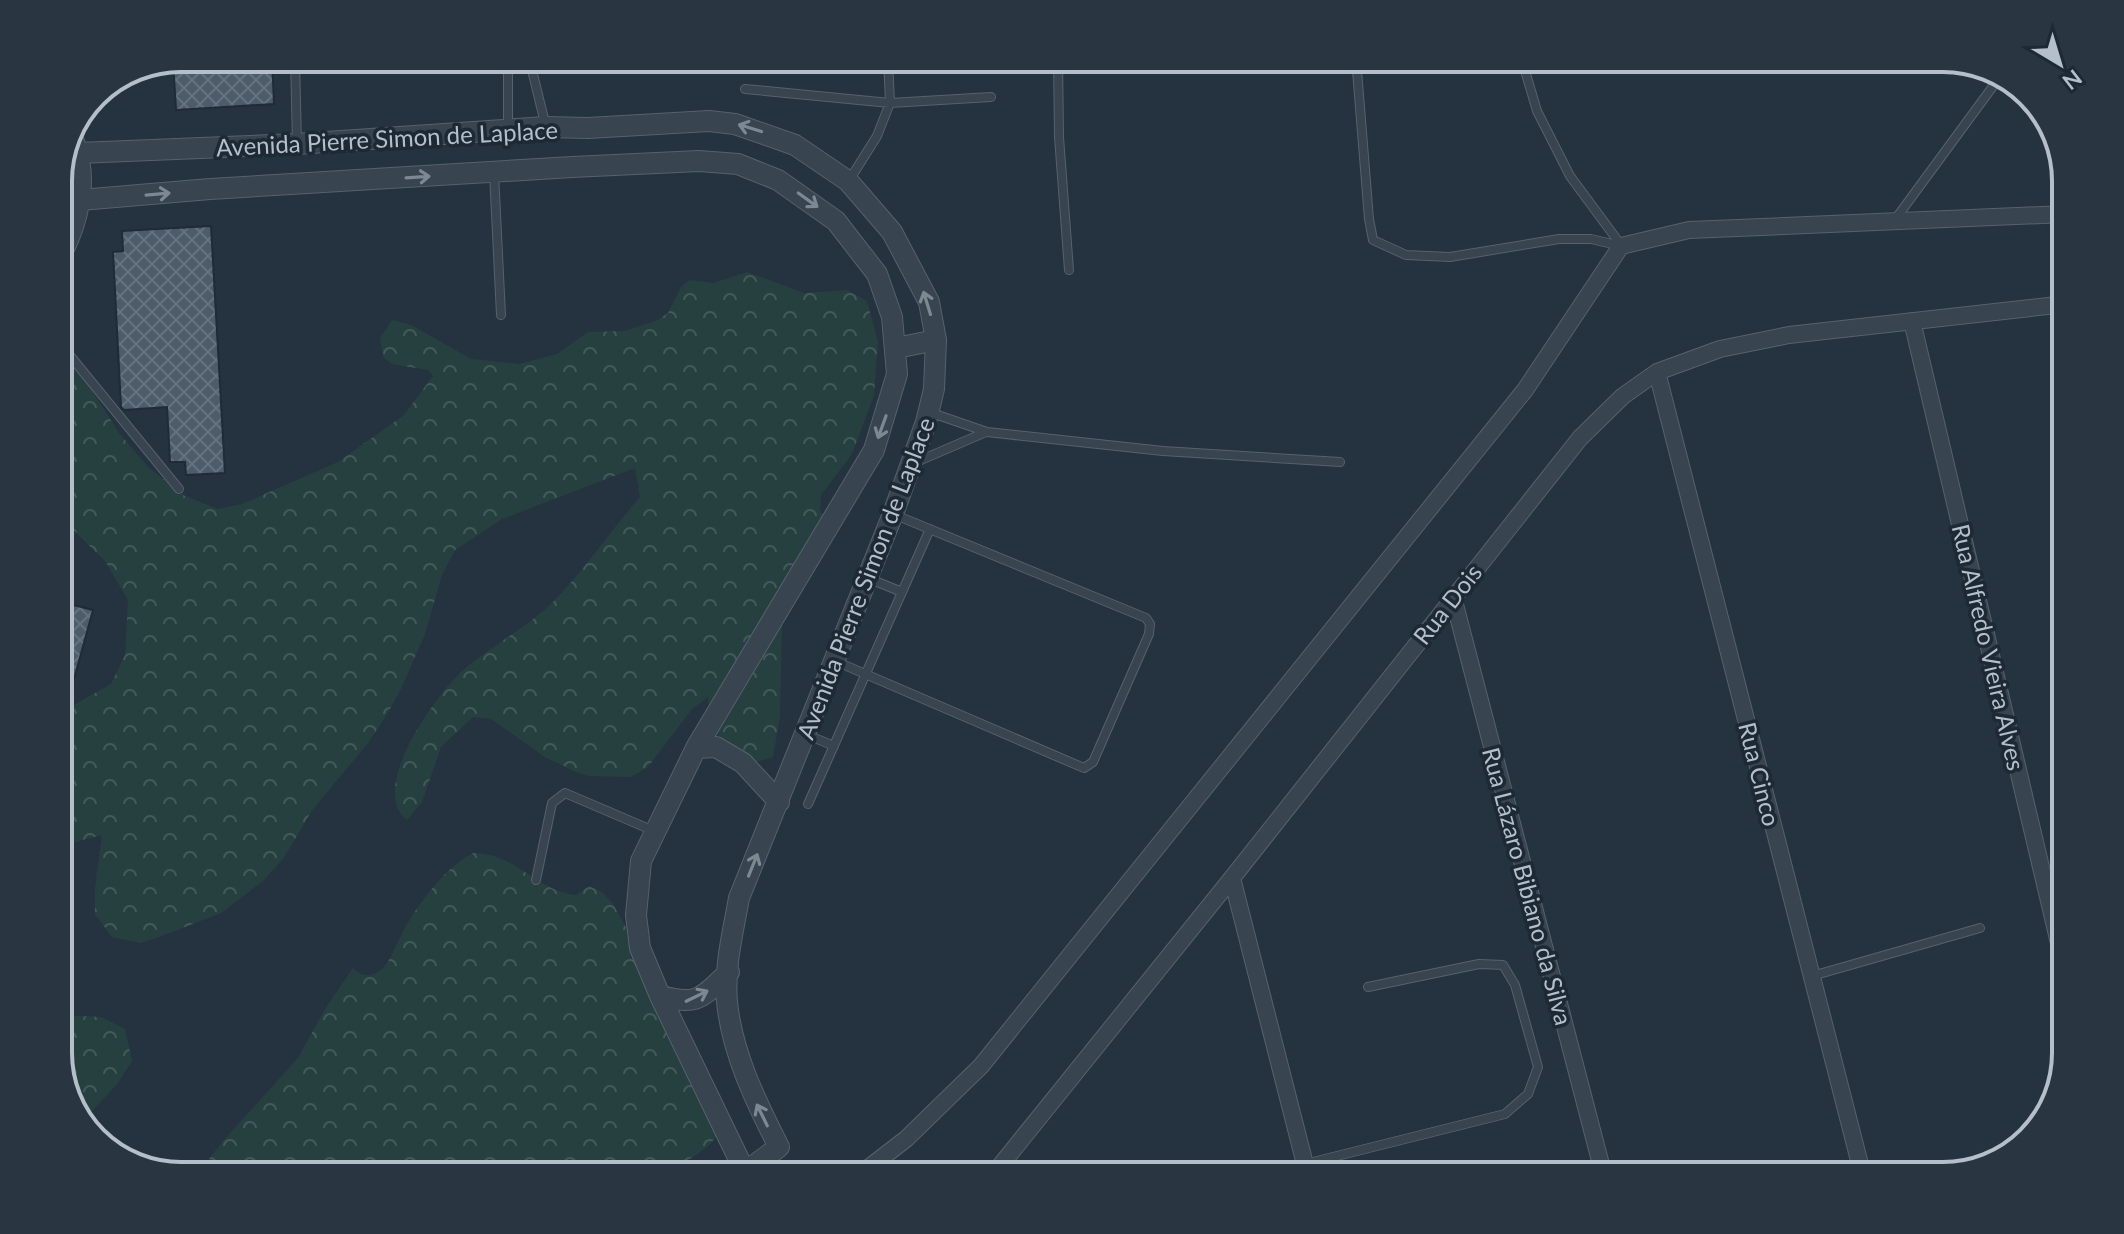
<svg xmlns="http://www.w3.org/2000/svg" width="2124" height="1234" font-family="Lato,sans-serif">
<defs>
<pattern id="forest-crowns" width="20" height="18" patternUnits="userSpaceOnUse" patternTransform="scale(2)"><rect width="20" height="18" fill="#26403f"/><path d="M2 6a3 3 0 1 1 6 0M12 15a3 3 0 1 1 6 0" fill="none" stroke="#435a59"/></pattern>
<pattern id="building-cross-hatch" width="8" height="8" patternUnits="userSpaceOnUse" patternTransform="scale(2)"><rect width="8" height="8" fill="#4d5c6a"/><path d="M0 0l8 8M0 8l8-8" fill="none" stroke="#64727e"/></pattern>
</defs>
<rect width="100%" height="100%" fill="#24333f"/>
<!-- forest -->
<path fill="url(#forest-crowns)" d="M67,155L70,202L58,241V173Z
M747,272L804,293L847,290L867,301L878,342L874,395L852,454L821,495L820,509L827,524L782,623L780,717L773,757L756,762L725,747L711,723L708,697L692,709L647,768L630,777L590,776L576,772L545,757L491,719L473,717L441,747L422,802L407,820C367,790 436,695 461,672C490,646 527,628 554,601C586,568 610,531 640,497L635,468L502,519L455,550L442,575L425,634L401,689L386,716L368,743L313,809L283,859L263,881L221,913L167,934L141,943L112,937L95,914V888L102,835L75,842L58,855V714L111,684L125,655L128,600L105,561L58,515V345L88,384L119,433L148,467L185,496L218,509L242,504L338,462L404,415L433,376L428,370L392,364L383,357L380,338L392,320L411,325L471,359L519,364L557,354L588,332L624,331L656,321L668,313L681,287L689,280L713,283Z
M473,853C514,852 538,892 576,895L589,886L602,892L613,904L659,987L681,1016L721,1127C710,1156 676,1164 649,1176H196L223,1141L298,1058L325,1009L353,968C360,976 372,978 381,970C393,959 397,940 406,926C422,899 445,868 473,853Z
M58,1015L101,1017L125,1029L132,1061L117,1084L81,1123L58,1061Z"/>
<!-- building -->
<path fill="url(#building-cross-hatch)" stroke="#1f2b36" stroke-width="2" d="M181,58H272L274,104L176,110L173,61Z
M211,226L225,473L186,475L185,462H170L167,407L124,410L121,407L113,252L123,251L122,231Z
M58,601L93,610L73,683L58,679Z"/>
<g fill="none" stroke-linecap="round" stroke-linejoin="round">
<defs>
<path id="service" d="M295,58L297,144
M529,58L546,127
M1058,58L1059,137L1069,270
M1356,58L1369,219L1373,240L1406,255L1450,257L1559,239H1591L1621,246
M1722,58L1723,69
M1523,64L1537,111L1570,176L1621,245
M508,68L533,66
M745,89L890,103L991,97
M508,128V68L512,58
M494,173L501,315
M850,179L877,136L890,103L888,58
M1894,221L2002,74
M58,341L179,489
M929,412L987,432L1163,451L1340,462
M914,463L986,432
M870,579L902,592
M835,661L1084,768L1093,762L1149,634L1150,624L1146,618L893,514
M805,734L834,746
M808,804L930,529
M536,880L552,803L565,793L654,831
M1812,976L1980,928
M1305,1164L1505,1114L1528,1094L1538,1067L1515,985L1503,965L1479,964L1368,987"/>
<path id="minor" d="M1912,321L2066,973
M1657,372L1863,1176
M1453,597L1604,1176
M1232,878L1308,1176
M858,1176L906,1139L981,1066L1525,390L1621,246L1689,230L2066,214
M992,1176L1232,878L1580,438L1623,396L1657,372L1720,349L1789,335L2066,304"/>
<path id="tertiary" d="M78,153L297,144L546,127L588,128L709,121L735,124L795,145L848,181L892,232L929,302L936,340L934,389L926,422L893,514L739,898C733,932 724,967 727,1002C732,1053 756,1102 779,1147L745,1172L660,996L640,948L636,915L641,861L696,748L874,450L897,374L892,317L877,274L836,221L778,180L738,164L699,161L572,167L210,189L80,200
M58,260C78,225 89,181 74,142
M896,348L936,340
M696,748L716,747L743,763L779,802
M660,996C699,1006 701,998 729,972"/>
</defs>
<!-- service casing -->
<use href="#service" stroke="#56626c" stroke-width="10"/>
<!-- minor casing -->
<use href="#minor" stroke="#56626c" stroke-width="18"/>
<!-- tertiary casing -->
<use href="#tertiary" stroke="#56626c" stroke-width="22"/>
<!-- service -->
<use href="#service" stroke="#38444f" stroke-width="8"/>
<!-- minor -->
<use href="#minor" stroke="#38444f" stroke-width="16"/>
<!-- tertiary -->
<use href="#tertiary" stroke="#38444f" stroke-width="20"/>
</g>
<!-- one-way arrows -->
<defs><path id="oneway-shaft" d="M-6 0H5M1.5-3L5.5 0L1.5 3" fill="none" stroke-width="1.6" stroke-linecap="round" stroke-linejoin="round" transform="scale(2)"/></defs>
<g stroke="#7c8892">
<use href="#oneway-shaft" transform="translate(750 128) rotate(-163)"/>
<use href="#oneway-shaft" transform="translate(418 177) rotate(-4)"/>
<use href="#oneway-shaft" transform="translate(158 194) rotate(-5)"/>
<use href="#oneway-shaft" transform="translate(808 200) rotate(36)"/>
<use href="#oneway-shaft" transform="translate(927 303) rotate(-107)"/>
<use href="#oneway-shaft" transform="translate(882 427) rotate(110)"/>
<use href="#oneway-shaft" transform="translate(753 865) rotate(-68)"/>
<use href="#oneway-shaft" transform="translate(697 996) rotate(-26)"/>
<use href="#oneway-shaft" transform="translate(762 1115) rotate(-116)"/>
</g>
<g text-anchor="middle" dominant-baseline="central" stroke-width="7" stroke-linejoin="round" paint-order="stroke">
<!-- street labels -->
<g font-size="24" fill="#b4bfc9" stroke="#1d2934">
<text transform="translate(387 138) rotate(-3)">Avenida Pierre Simon de Laplace</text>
<text transform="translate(865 578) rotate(-69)">Avenida Pierre Simon de Laplace</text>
<text transform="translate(1447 604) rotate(-52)">Rua Dois</text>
<text transform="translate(1989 647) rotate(77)">Rua Alfredo Vieira Alves</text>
<text transform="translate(1760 774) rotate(76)">Rua Cinco</text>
<text transform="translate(1528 886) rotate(75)">Rua Lázaro Bibiano da Silva</text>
</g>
</g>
<!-- crop -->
<path d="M0 0H2124V1234H0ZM181 72H1943A109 109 0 0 1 2052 181V1053A109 109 0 0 1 1943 1162H181A109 109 0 0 1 72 1053V181A109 109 0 0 1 181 72Z" fill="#293540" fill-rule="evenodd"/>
<path fill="none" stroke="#b4bfc9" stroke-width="4" d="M181 72H1943A109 109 0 0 1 2052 181V1053A109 109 0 0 1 1943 1162H181A109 109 0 0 1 72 1053V181A109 109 0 0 1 181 72Z"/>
<!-- north arrow -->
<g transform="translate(2060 64) rotate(142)" stroke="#1d2934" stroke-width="6" paint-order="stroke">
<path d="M0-6L14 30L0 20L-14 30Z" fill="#b4bfc9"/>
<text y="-12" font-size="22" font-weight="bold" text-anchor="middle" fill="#b4bfc9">N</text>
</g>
</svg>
